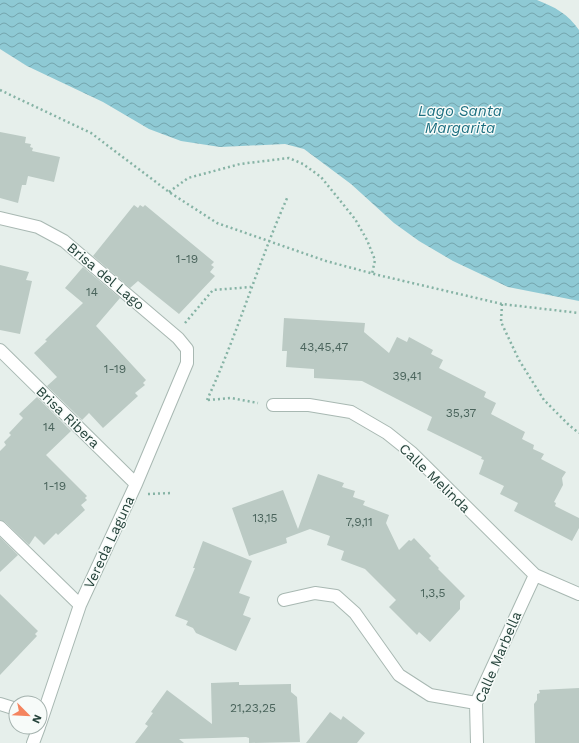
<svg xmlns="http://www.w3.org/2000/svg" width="579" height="743" font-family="'Work Sans',sans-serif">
<defs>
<pattern id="water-waves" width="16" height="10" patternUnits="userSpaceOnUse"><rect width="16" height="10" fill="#8ec9d4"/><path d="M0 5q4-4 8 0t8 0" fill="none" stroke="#74a5ad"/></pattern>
</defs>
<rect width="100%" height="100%" fill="#e6efeb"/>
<!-- water -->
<path fill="url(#water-waves)" d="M0,0H537C555,7 568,14 579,30V301L508,287L453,261L419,241L394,223L351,184L304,149L285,144L220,147L181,141L149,129L103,102L27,66L0,49Z"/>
<!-- building -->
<path fill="#bbcac4" d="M0,132L26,137L25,143L31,144L30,147L33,148L32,151L60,157L54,182L28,176L26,185H22L18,203L0,198Z
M134,205L138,208L140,205L143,207L145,205L214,262L211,265L214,267L210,272L215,276L179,314L138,281L130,288L93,256Z
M0,265L29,272L26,280L32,281L20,334L0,330Z
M83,267L120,298L96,326L146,380L143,383L145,385L135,393L138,396L103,428L89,413L82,420L47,386L57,377L34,353L47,341L45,340L83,303L65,288Z
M284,318L365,323L364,332L389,353L397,337L407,342L409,337L433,350L431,354L443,360L439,368L486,392L484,397L496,403L491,414L525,432L522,439L534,445L533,449L544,454L541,459L566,472L562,478L563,485L554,502L556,503L555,506L579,518V528L572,541L514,511L518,503L500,494L504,486L479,474L484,460L481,459L482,457L427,430L432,417L362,381L314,378V369L286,367L287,351H282Z
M37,397L71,431L46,455L87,496L85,498L87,500L81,505L85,510L58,535L56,533L44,545L35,536L29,545L5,522L0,520V451L6,445L4,442L11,435L9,433L23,418L19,414Z
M318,474L344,483L342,487L355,491L353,497L365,501L363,505L389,515L386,523L399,550L409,540L411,541L414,538L431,556L429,558L439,568L438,569L465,596L460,601V609L430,642L419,632L417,635L389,607L396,600L365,569L341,560L344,551L327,545L330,536L310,529L286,538L287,543L249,556L232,508L283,490L298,529Z
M0,537L18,555L0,572Z
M203,541L252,561L239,593L250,597L243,615L251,618L236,651L196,633L193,628L186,625L188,621L175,616L195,568H193Z
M0,594L38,631L35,634L37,636L0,675Z
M239,682V685L291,684V692L297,697L300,742L249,743V738L246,737L179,739L184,743H135L148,726L145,724L153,713L151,712L167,690L212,724L211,683Z
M579,688V743H535L534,704L537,700V694L540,693L539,690Z
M330,712L341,720L343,716L365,733L357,743H306Z"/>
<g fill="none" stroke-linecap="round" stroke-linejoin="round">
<defs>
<path id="minor" d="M0,218L38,227L64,241L178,338L187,349V363L136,484L80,605L40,724
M0,350L136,484
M273,405H309L351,412L387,433L412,453L535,575L579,594
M0,527L80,605
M284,600L315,593L336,596L355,613L399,675L430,695L476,703
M0,704L16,709
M33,743L39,727
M477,743L476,703L535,575"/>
</defs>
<!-- minor casing -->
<use href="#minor" stroke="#a8b8b2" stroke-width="14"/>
<!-- path -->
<path stroke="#86b3a5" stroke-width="2.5" stroke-dasharray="2 3" stroke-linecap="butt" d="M0,90L91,133L169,192L217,223L326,261L378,275L502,304L579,313
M169,192L188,178L240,164L289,158L303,164L321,177L355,219L367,240L375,260L372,274
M502,304L501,322L519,360L544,400L570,426L579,433
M185,323L213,290L251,287
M207,400C238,333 258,263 288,196
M208,400L231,398L258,403
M148,494L172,493"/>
<!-- minor -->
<use href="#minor" stroke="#fff" stroke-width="12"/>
</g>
<g text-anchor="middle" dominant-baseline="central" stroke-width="3" stroke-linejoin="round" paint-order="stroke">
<!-- number labels -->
<g font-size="12" fill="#4a645c">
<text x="187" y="259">1-19</text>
<text x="92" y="292">14</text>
<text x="324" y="347">43,45,47</text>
<text x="115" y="369">1-19</text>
<text x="407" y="376">39,41</text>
<text x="461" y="413">35,37</text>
<text x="49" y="427">14</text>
<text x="55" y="486">1-19</text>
<text x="265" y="518">13,15</text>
<text x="359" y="522">7,9,11</text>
<text x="433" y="593">1,3,5</text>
<text x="253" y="708">21,23,25</text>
</g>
<!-- street labels -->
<g font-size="14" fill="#24423a" stroke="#f7fbf9">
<text transform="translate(106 276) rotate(40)">Brisa del Lago</text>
<text transform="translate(68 417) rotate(44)">Brisa Ribera</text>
<text transform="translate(435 478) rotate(44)">Calle Melinda</text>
<text transform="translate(109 542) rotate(-65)">Vereda Laguna</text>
<text transform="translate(498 657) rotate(-67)">Calle Marbella</text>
</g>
<!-- water labels -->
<g font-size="15" font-style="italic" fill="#1c6f80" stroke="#f7fbf9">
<text x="460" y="111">Lago Santa<tspan x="460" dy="17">Margarita</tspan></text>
</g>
</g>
<!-- north arrow -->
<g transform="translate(28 715) rotate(114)"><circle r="19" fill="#f7fbf9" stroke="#a3b1ad"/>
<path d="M0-3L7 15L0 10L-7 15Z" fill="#f4845f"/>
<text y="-6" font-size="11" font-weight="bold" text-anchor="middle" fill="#24423a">N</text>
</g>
</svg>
